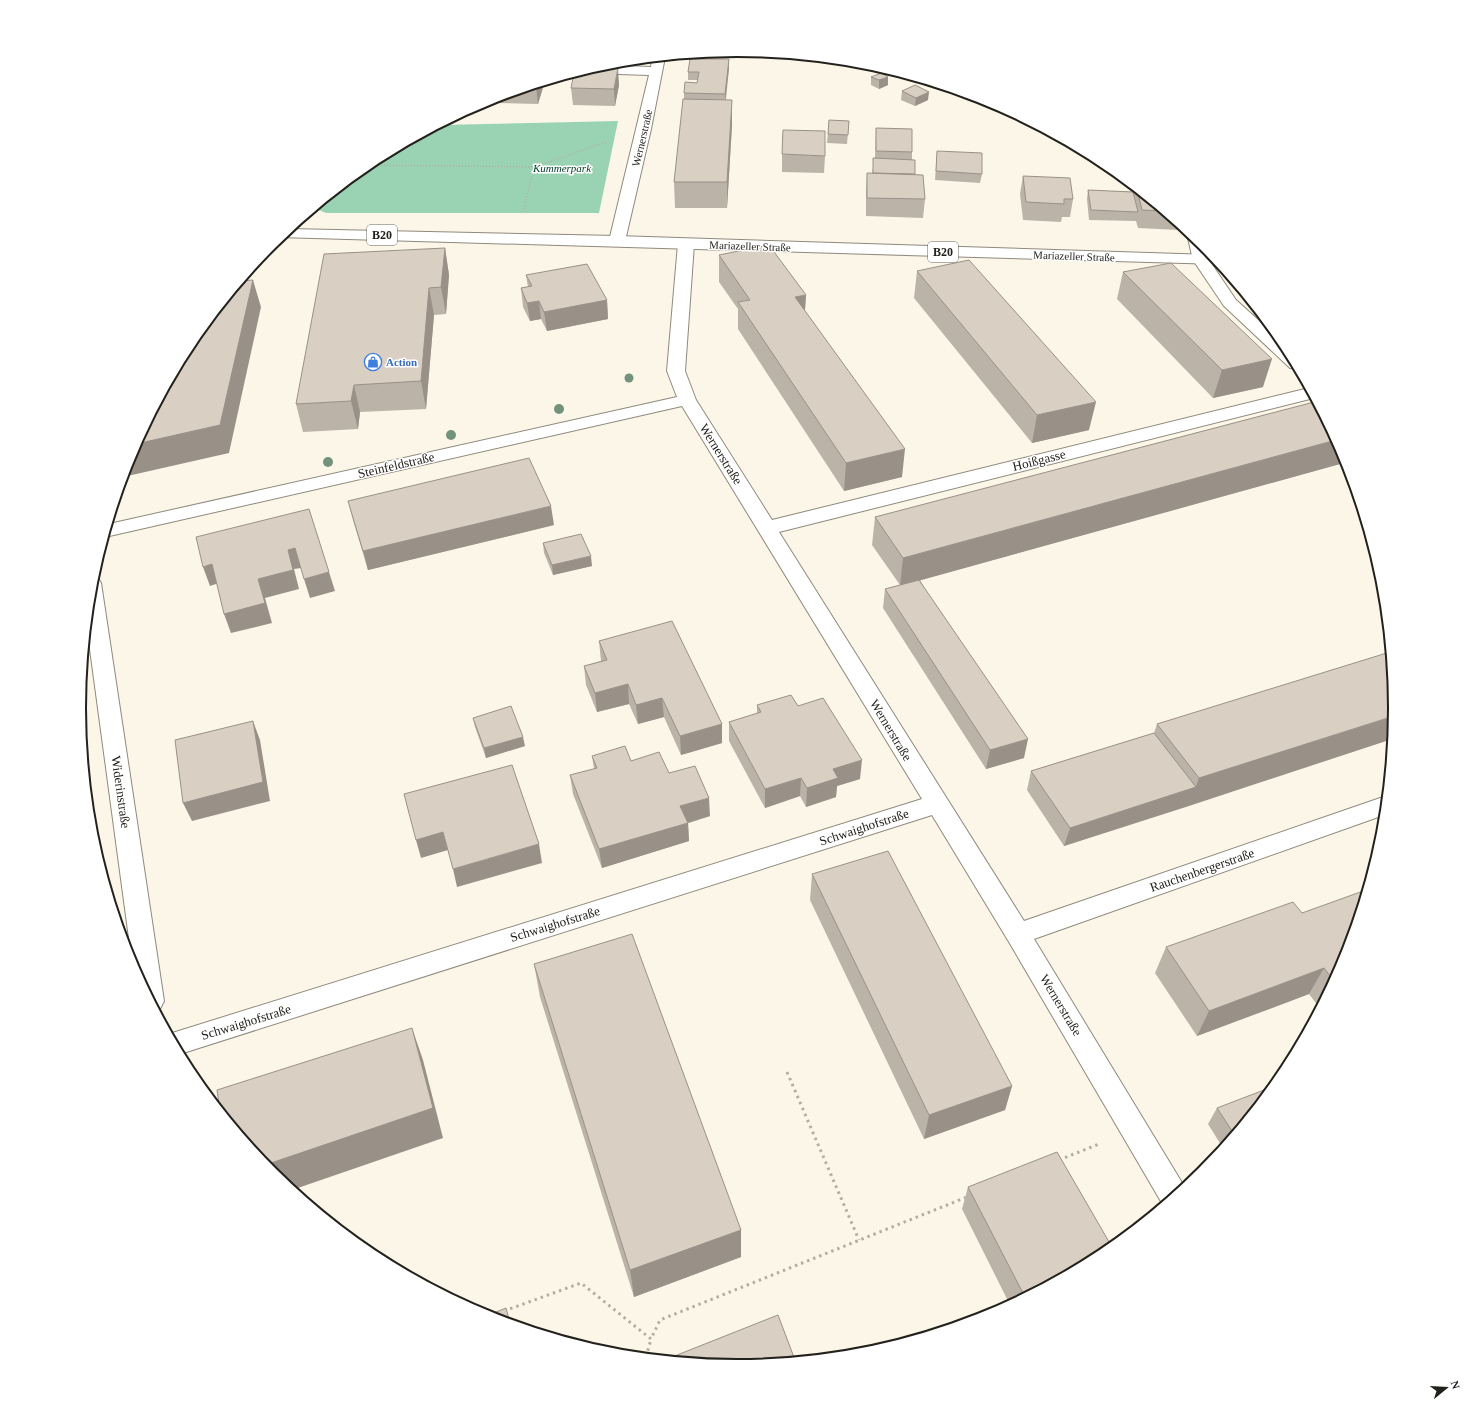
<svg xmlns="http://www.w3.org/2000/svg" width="1474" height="1416" font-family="Georgia,serif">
<rect width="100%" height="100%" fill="#fcf6e8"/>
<!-- green -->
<path fill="#9ad3b4" d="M618,121L599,213H326L314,208L372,161L439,125Z"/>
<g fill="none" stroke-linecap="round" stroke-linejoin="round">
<defs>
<path id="street" d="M665,57L651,129L625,241L622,244L617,246L612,244L609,241L649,75L588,73L583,71L600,65L651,67L652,58Z
M1192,234L1206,247L1209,260L1236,300L1286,345L1298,369L1290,368L1224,306L1193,260L1188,238Z
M686,239L691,241L694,244L685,371L696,400L772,520L1309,388L1314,398L779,532L1024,921L1386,796L1384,815L1034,939L1184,1186L1185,1188L1163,1205L1009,942L932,815L180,1054L169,1034L922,799L682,406L105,537L109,524L677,397L667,371L678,244L681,241Z
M93,577L98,578L101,583L164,1001L160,1009L156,1011L133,968L87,627Z"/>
<path id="primary" d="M289,229L617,236L1212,255L1220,264L279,237Z"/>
</defs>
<!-- street casing -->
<use href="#street" stroke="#8f8a7d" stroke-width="2"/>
<!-- primary casing -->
<use href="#primary" stroke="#8f8a7d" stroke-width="2"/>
<!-- path-far1 -->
<path stroke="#b3aea3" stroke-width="1.5" stroke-dasharray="1 2" stroke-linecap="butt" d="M366,165L534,167L606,142
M524,209L534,167"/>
<!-- path -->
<path stroke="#b3aea3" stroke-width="3" stroke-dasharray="2.5 4" stroke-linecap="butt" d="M787,1072L859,1240
M1059,1160L1099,1144
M504,1311L581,1283L651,1339L660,1320L967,1197
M646,1357L651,1339"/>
<!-- street -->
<use href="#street" fill="#fff" fill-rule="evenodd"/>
<!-- primary -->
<use href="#primary" fill="#fff" fill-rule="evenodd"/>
</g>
<!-- trees -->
<g fill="#73927e">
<circle cx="629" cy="378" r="4.5"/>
<circle cx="559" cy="409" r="5"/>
<circle cx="451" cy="435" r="5"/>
<circle cx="328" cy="462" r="5"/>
</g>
<!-- wall -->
<path fill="#bbb2a8" d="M729,51L728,58L693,57L692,54Z
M729,68L726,100H732V125L727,208H675L674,182L684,99V93L697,83L698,80H688V72Z
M871,77H888V85L879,89L871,85Z
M544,82V84L538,104L497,103L496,97Z
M619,85L615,106L573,105L571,88Z
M940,85L956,90L953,91Z
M902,91L928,100L915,106L901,100Z
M829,120L849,121L847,144L827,143Z
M876,128L912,152V160L915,174L925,199L923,218L866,216V191L867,173H872L875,158Z
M937,151L982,174L980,183L935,180Z
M782,154L825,156L824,173L782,172Z
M1023,176L1073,199L1070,217H1062L1061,222L1023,220L1020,194Z
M1134,187L1180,225L1179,230L1138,228L1136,221L1089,220L1087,199L1088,190L1133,192Z
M445,248L449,275L446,314L434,315L426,409L360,412L358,429L303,432L296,404Z
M719,255L806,295L805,311L902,477L844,491L738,329V309L719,282Z
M917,271L1089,430L1032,443L914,298Z
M1123,272L1263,387L1213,398L1117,299Z
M526,275L607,300L608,319L547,331L541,319L530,321L523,307L521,288L528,287Z
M1318,406L1344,455L1340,464L920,580L1024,758L986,769L883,608L885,589L900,585L872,545L875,517Z
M348,501L554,525L368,570L353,520Z
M543,543L592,566L553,575L544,553Z
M599,641L722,724V743L681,755L664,717L638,724L629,704L597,712L586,685L584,666L601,661Z
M757,705L798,706L860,779L837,786L836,797L806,807L800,796L765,808L729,741V722L757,714Z
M473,718L525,746L486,758L475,727Z
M1157,724L1392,739L1064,846L1027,790L1031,771L1154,733Z
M592,756L631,761L669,773L710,816L688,823L689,841L602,868L573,794L570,775L594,769Z
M812,874L1012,1086L1005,1110L924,1139L810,900Z
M1166,947L1345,960L1319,1007L1309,994L1197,1036L1155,973Z
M534,964L741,1230V1257L634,1297L540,997Z
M1267,1094L1223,1148L1208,1124L1217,1108Z
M968,1187L1102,1255L1010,1305L962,1209Z"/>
<!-- shaded-wall -->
<path fill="#999188" d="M729,59V68L725,102V94Z
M618,68L619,85L615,106L614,89Z
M888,77V85L879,89V80Z
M544,82V84L538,104L536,86L537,84Z
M929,92L928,100L915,106L916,98Z
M732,100V125L727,208V182Z
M445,248L449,275L446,314L441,287Z
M253,280L261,307L229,453L123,477L129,456L136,444Z
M429,288L434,315L426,409L421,381Z
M806,295L804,322L795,297Z
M607,300L608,319L547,331L544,312Z
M539,301L541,319L530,321L527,303Z
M1272,359L1263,387L1213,398L1222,370Z
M354,385L360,412L358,429L351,401Z
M1096,402L1089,430L1032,443L1037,415Z
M1336,440L1344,455L1340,464L900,586L903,558Z
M905,449L902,477L844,491L846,463Z
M551,506L554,525L368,570L363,551Z
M295,548L301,568L294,569L299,589L265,598L272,623L231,633L224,614L288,550Z
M591,556L592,566L553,575L552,565Z
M212,564L219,583L210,586L203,567Z
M329,572L335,591L310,598L304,579Z
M628,684L629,704L597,712L595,693Z
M662,698L664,717L638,724L636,705Z
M1394,716L1392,739L1189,806L1199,778Z
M253,721L260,740L270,801L192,821L183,803Z
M722,724V743L681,755L680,736Z
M523,737L525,746L486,758L484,748Z
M1028,739L1024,758L986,769L990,750Z
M862,760L860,779L837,786L836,797L806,807L807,788L833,769Z
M801,778L800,796L765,808V789Z
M1196,787L1189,806L1064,846L1070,828Z
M709,798L710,816L688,823L689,841L602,868L599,849L680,806Z
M443,832L448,850L421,858L416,840Z
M539,844L542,863L457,887L453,869Z
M1324,968L1309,994L1197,1036L1209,1011Z
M412,1028L423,1060L443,1138L292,1190L272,1173L265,1165Z
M1012,1086L1005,1110L924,1139L929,1115Z
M741,1230V1257L634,1297L630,1270Z"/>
<!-- building -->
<path fill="#dacfc3" stroke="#999188" d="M690,59H729L725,94L684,93L685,82L697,83L698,77L699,72H688Z
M593,67L618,68L614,89L571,88L574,73Z
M881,73L888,77L879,80L871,77Z
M537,84L536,86H531Z
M915,85L929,92L916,98L902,91Z
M683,99L732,100L727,182H674Z
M829,120L849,121L848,135L828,134Z
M876,128L912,129V152L876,151Z
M783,130L825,131V156L782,154Z
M937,151L982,153V174L936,171Z
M873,158L915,160V174L873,173Z
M867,173L923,175L925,199L867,198Z
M1023,176L1070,178L1073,199H1064V204L1026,202Z
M1137,189L1164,211L1142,210Z
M1088,190L1133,192L1138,212L1091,210Z
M769,245L806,295L795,297L905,449L846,463L738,302L750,300L719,255Z
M445,248L441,287L429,288L421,381L354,385L351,401L296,404L324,254Z
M969,260L1096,402L1037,415L917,271Z
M1171,263L1272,359L1222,370L1123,272Z
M587,264L607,300L544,312L539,301L527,303L521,288L532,286L526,275Z
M253,280L220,425L136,444L190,342L240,281Z
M1314,402L1318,406L1336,440L903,558L875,517Z
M529,458L551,506L363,551L348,501Z
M309,509L329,572L304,579L295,548L288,550L293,570L258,579L265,603L224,614L212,564L203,567L196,537Z
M581,534L591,556L552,565L543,543Z
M919,580L1028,739L990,750L885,589Z
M672,621L722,724L680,736L662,698L636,705L628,684L595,693L584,666L607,660L599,641Z
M1390,652L1395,708L1394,716L1199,778L1157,724Z
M791,695L798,706L823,698L862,760L833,769L838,778L807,788L801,778L765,789L729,722L761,712L757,705Z
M511,706L523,737L484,748L473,718Z
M253,721L263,782L183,803L175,740Z
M1154,733L1196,787L1070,828L1031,771Z
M625,746L631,761L659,752L669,773L695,766L709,798L680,806L688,823L599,849L570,775L597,768L592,756Z
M512,765L539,844L453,869L443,832L416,840L404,794Z
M888,851L1012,1086L929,1115L812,874Z
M1366,890L1345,960L1334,981L1324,968L1209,1011L1166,947L1293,902L1302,913Z
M632,934L741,1230L630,1270L534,964Z
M412,1028L433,1108L265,1165L220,1111L217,1090Z
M1264,1090L1267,1094L1234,1134L1217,1108Z
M1057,1152L1112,1247L1102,1255L1025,1297L968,1187Z
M506,1308L510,1323L486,1316Z
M778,1315L795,1360L737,1366L667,1359Z"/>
<!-- icons -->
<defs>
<symbol id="shop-ring" viewBox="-11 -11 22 22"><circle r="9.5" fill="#fff" stroke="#3f7fe0" stroke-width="1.5"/><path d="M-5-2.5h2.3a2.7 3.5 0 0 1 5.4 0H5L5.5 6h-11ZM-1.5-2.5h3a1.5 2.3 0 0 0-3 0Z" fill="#3f7fe0"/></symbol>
</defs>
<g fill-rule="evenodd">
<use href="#shop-ring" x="363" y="352" width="20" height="20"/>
</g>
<g text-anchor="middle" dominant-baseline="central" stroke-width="3" stroke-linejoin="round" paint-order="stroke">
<!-- far-street labels -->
<g font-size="11" fill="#23211c" stroke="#fff">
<text transform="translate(642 138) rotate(-77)">Wernerstraße</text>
<text transform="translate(750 246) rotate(2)">Mariazeller Straße</text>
<text transform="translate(1074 256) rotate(2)">Mariazeller Straße</text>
</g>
<!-- far-park labels -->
<g font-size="11" font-style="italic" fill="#034028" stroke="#fff">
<text x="562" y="168">Kummerpark</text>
</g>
<!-- far-shop labels -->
<g font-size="11" font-weight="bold" fill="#366cbe" stroke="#fff" text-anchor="start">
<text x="386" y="362">Action</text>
</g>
<!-- shield labels -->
<g fill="#fff" stroke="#656460" stroke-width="1">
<rect x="367" y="225" width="30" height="20" rx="3"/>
<rect x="928" y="242" width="30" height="20" rx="3"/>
</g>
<g font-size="12" font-weight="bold" fill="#23211c">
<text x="382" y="235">B20</text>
<text x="943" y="252">B20</text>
</g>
<!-- street labels -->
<g font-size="13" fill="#23211c" stroke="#fff">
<text transform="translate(721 454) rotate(58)">Wernerstraße</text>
<text transform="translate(1039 460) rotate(-14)">Hoißgasse</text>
<text transform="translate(396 465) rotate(-13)">Steinfeldstraße</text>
<text transform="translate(891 730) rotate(59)">Wernerstraße</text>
<text transform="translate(121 792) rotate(82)">Widerinstraße</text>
<text transform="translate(864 827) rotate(-18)">Schwaighofstraße</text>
<text transform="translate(1202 870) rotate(-19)">Rauchenbergerstraße</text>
<text transform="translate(555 924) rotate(-17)">Schwaighofstraße</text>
<text transform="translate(1061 1005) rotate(59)">Wernerstraße</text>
<text transform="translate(246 1022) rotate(-17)">Schwaighofstraße</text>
</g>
</g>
<!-- crop -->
<path d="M0 0H1474V1416H0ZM86 708a651 651 0 1 1 1302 0a651 651 0 1 1-1302 0Z" fill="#fff" fill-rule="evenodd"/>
<path fill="none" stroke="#23211c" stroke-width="2" d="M86 708a651 651 0 1 1 1302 0a651 651 0 1 1-1302 0Z"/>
<!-- north arrow -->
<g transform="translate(1446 1388) rotate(72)" stroke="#ffffff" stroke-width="3" paint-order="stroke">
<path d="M0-3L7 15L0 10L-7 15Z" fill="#23211c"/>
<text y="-6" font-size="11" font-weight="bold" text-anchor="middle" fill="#23211c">N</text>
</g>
</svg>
